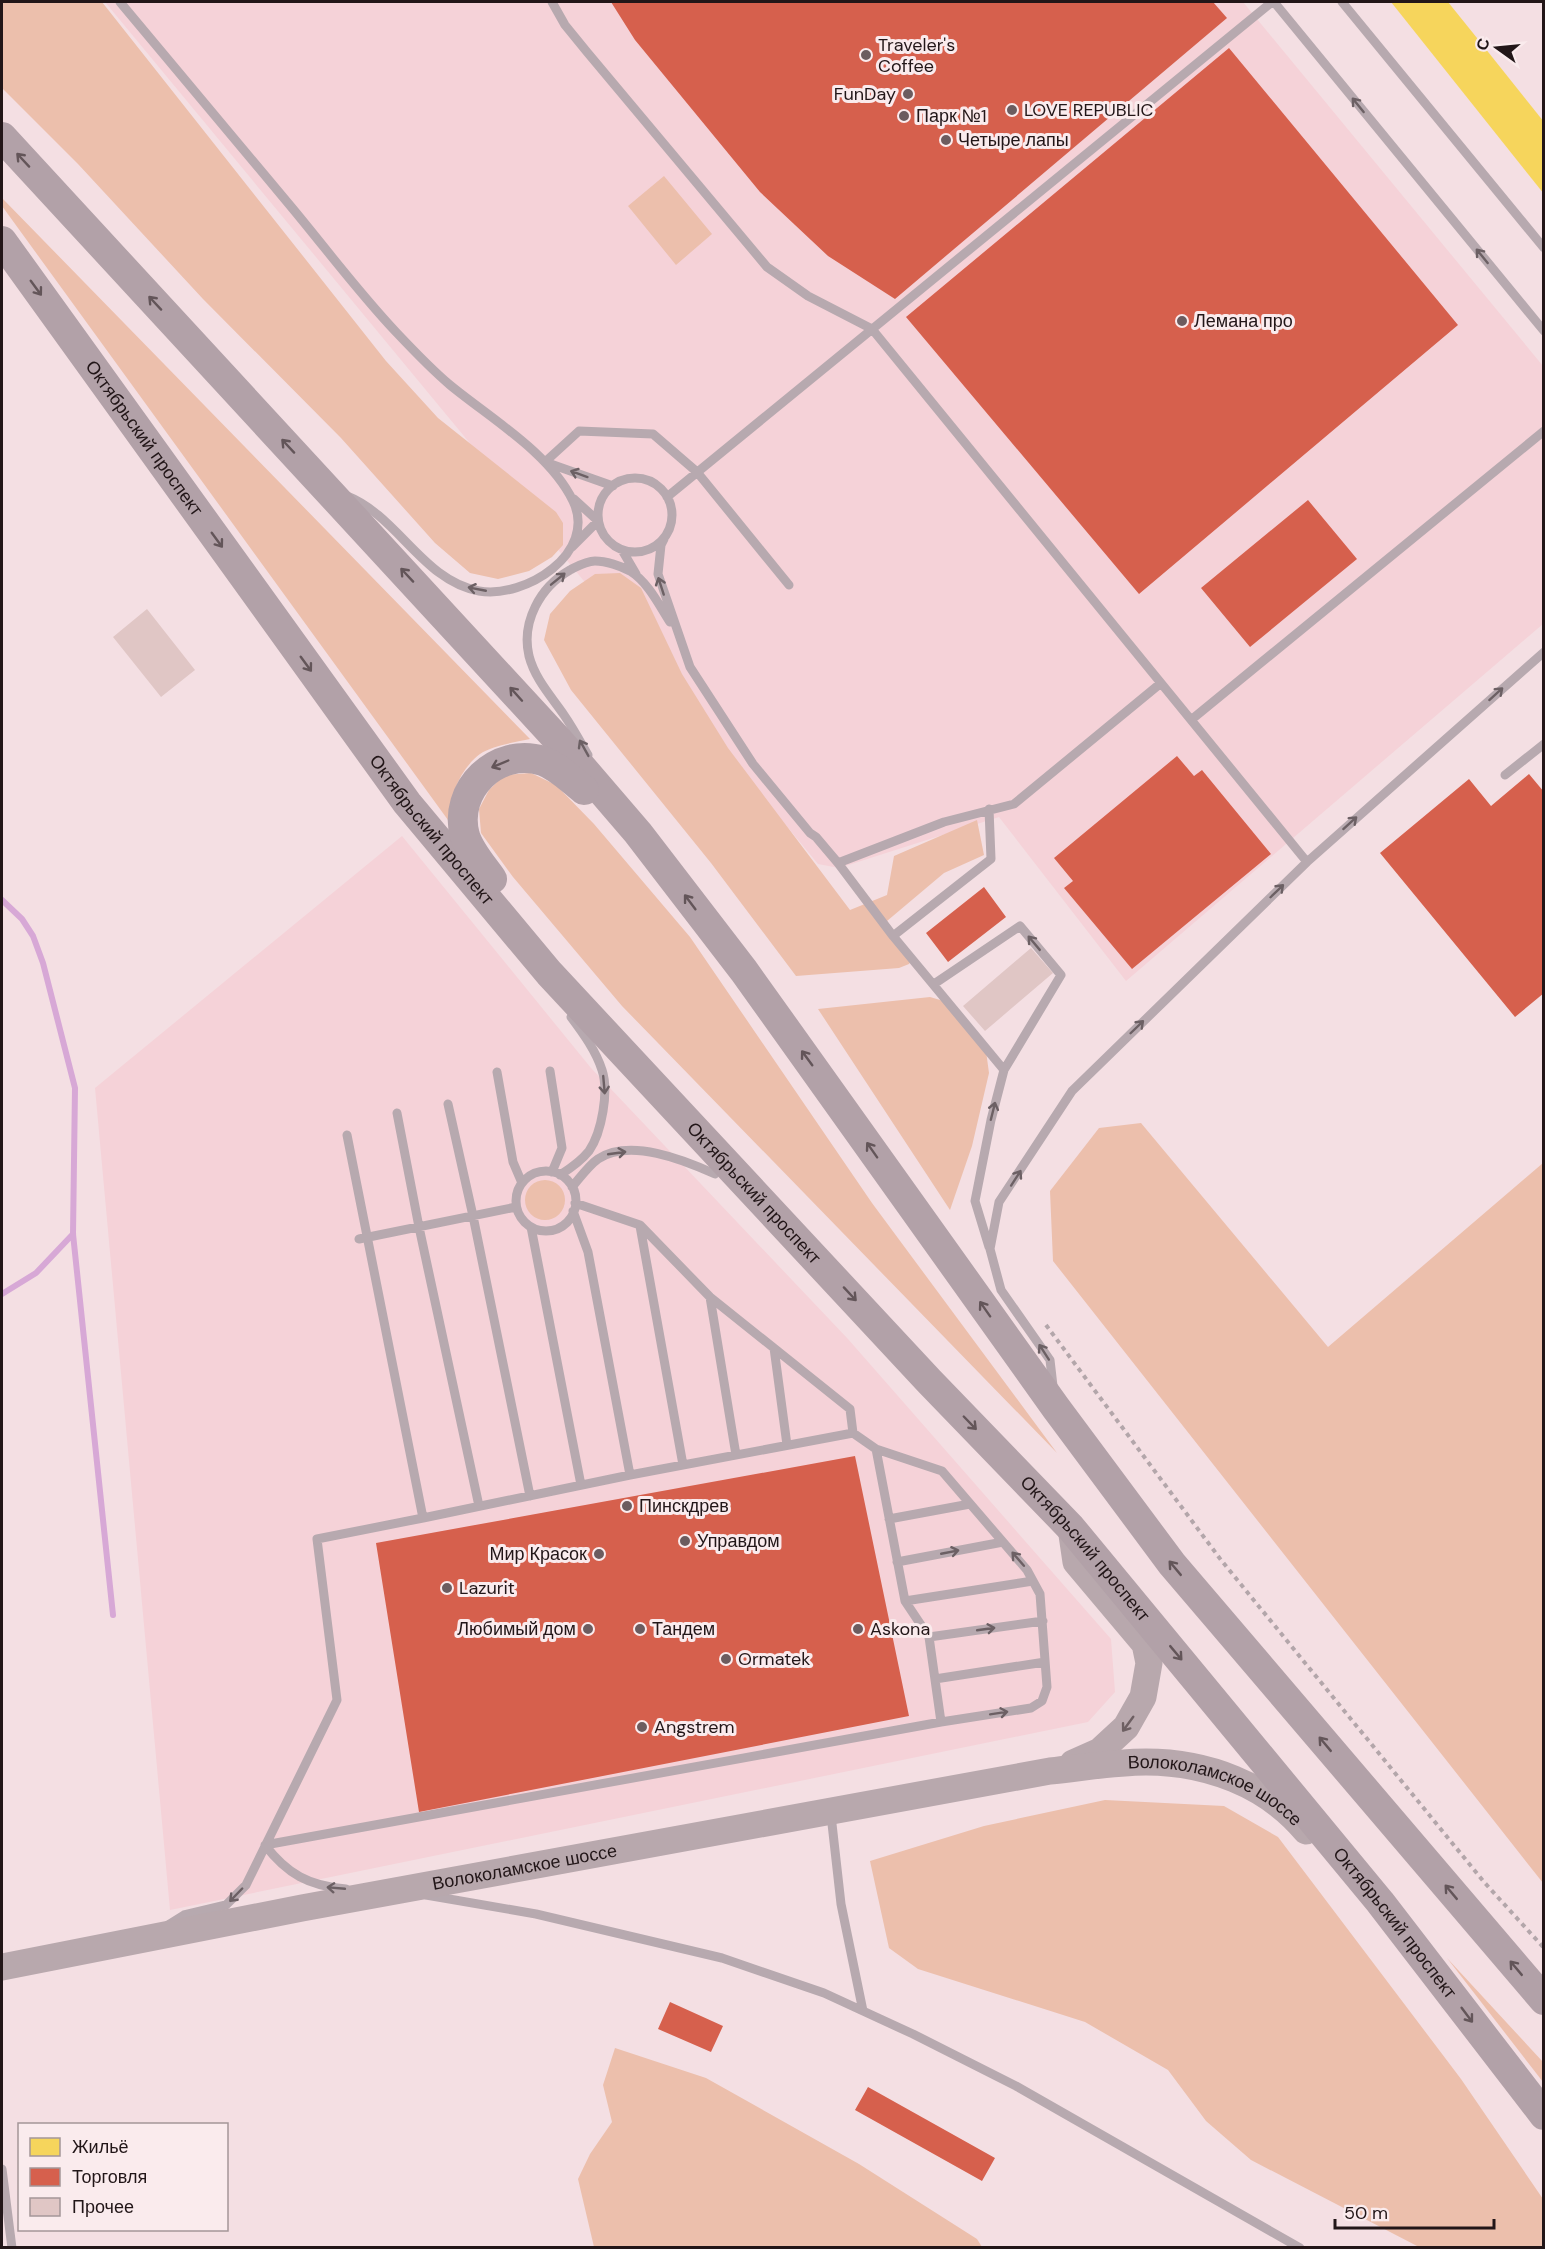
<svg xmlns="http://www.w3.org/2000/svg" width="1545" height="2249" font-family="'DM Sans',sans-serif">
<rect width="100%" height="100%" fill="#f4dfe3"/>
<!-- built -->
<path fill="#f5d2d8" d="M105,2H1243L1543,366V624L1126,981L999,817L839,868L818,864Z
M402,836L591,1068L848,1339L1111,1639L1115,1692L1088,1722L170,1910L95,1088Z"/>
<!-- green -->
<path fill="#ecbfac" d="M2,2H102L386,361L438,418L556,512L563,523V545L552,557L529,571L498,579L470,573L435,543L341,438L203,299L78,164L2,88Z
M664,176L712,234L676,265L628,206Z
M2,198L530,739C516,742 491,746 480,754C459,770 451,795 448,820L2,206Z
M620,573L641,588L682,674L728,748L850,910L887,895L894,856L977,820L984,855L944,873L887,921L913,957L909,964L899,968L796,976L711,863L571,690L544,640L550,614L570,591L595,574Z
M531,773L556,785L594,824L690,937L872,1203L1057,1453L622,1006L513,877L481,833L479,809L489,790L504,775Z
M930,997L947,1002L986,1051L989,1073L972,1146L950,1210L818,1009Z
M1141,1123L1328,1347L1543,1163V1883L1053,1261L1050,1191L1099,1128Z
M525 1200a20 20 0 1 1 40 0a20 20 0 1 1-40 0Z
M1105,1800L1224,1806L1278,1837L1461,2079L1543,2199V2247H1419L1251,2160L1206,2121L1168,2070L1085,2022L918,1969L889,1948L870,1861L984,1826Z
M1447,1958L1543,2062V2082Z
M615,2048L706,2078L859,2164L977,2239L982,2247H594L578,2179L590,2154L612,2122L603,2085Z"/>
<!-- homes -->
<path fill="#f6d55c" d="M1391,2H1448L1477,38L1544,122V194Z"/>
<!-- shops -->
<path fill="#d6604d" d="M611,2H1213L1227,18L895,299L828,256L760,192L635,40Z
M1229,48L1458,325L1139,594L906,317Z
M1308,500L1357,559L1250,647L1201,588Z
M1177,756L1194,776L1202,770L1271,854L1132,969L1064,888L1073,881L1054,858Z
M1529,774L1544,792V993L1515,1017L1380,853L1469,779L1491,806Z
M984,887L1006,917L948,962L926,933Z
M855,1456L909,1716L419,1812L376,1543Z
M670,2002L723,2026L711,2052L658,2029Z
M868,2087L995,2158L982,2181L855,2110Z"/>
<g fill="none" stroke-linecap="round" stroke-linejoin="round">
<!-- stream -->
<path stroke="#d7a8d6" stroke-width="6" d="M2,900L22,919L33,936L43,963L75,1088L73,1234L113,1615
M2,1294L36,1273L73,1234"/>
</g>
<!-- building -->
<path fill="#e0c6c5" d="M147,609L195,670L161,697L113,637Z
M1031,948L1053,973L985,1031L963,1006Z"/>
<g fill="none" stroke-linecap="round" stroke-linejoin="round">
<!-- path -->
<path stroke="#b3a6aa" stroke-width="4" stroke-dasharray="4.5 4.5" stroke-linecap="butt" d="M1046,1325L1221,1560L1484,1882L1544,1948"/>
<!-- service -->
<path stroke="#b7a9af" stroke-width="9" d="M120,2C177,71 235,140 293,209C327,250 360,294 396,332C413,350 431,369 450,385C490,418 550,453 573,501C598,553 525,599 479,591C423,581 398,516 347,496
M552,2L565,25L587,52L767,267L808,296L872,329L1307,862
M1274,2L1544,331
M1342,2L1544,248
M545,462L579,431L653,434L697,472L789,585
M545,462L613,486
M598 515a37 37 0 1 1 74 0a37 37 0 1 1-74 0Z
M667,497L1272,2
M664,539L661,545L658,574L690,667L753,764L810,833L816,837L838,863L944,822L1014,804L1161,683
M572,547L598,521L574,499
M622,550L636,574
M1191,720L1544,431
M588,755C580,741 573,728 564,715C551,696 535,679 529,656C521,622 540,587 570,570C578,566 586,561 595,561C606,561 621,566 630,571C648,582 659,605 670,622
M1505,775L1544,744
M989,809L991,859L893,936L1004,1070
M838,863L893,936
M934,984L1020,926L1061,975L1004,1070L991,1120L975,1201L989,1247
M550,1071L562,1148L552,1172
M497,1072L513,1162L522,1183
M448,1104L473,1216L530,1496
M397,1113L419,1227L479,1506
M347,1135L423,1518L630,1475L853,1433L876,1449L905,1601L929,1637L941,1722
M516 1201a30 30 0 1 1 60 0a30 30 0 1 1-60 0Z
M560,1175C571,1168 581,1161 589,1151C602,1132 609,1091 602,1070C596,1051 583,1033 571,1017
M572,1187C580,1178 588,1166 598,1159C630,1138 684,1160 715,1174
M575,1203L640,1225L710,1297L850,1409L853,1433
M573,1211L588,1252L630,1475
M640,1226L683,1465
M531,1227L581,1485
M359,1239L516,1207
M710,1297L736,1455
M774,1348L787,1445
M1053,1386L1050,1360L1001,1290L990,1249L999,1202L1072,1091L1307,862L1544,652
M889,1519L970,1504
M897,1562L1003,1542
M905,1601L1033,1581
M929,1637L1043,1621
M935,1679L1045,1662
M831,1815L841,1904L863,2011
M265,1845L941,1722L1031,1708L1042,1701L1047,1687L1040,1594L1027,1570L942,1471L876,1449
M265,1845C287,1874 309,1886 346,1889
M426,1895L536,1914L722,1958L824,1993L913,2034L1016,2086L1300,2248
M168,1925L184,1915L226,1905L246,1885L337,1700L317,1539L423,1518
M2,2169L12,2248"/>
<!-- secondary -->
<g stroke="#b8a8ad" stroke-width="27">
<path d="M1071,1528L1076,1562L1145,1644L1149,1663L1143,1697L1126,1727L1100,1751L1073,1763"/>
<path id="s1" d="M2,1967L302,1908L1050,1771C1081,1768 1114,1762 1146,1762C1206,1762 1267,1784 1306,1831"/>
</g>
<!-- primary -->
<g stroke="#b2a1a8" stroke-width="30">
<path d="M2,137L559,741L638,833L744,971L1056,1408L1172,1564L1544,2000"/>
<path id="s2" d="M2,241L407,803L549,973L929,1381L1071,1528L1380,1902L1544,2115"/>
<path d="M492,879C483,866 470,852 465,836C452,790 497,746 543,761C559,767 571,780 584,790"/>
</g>
</g>
<!-- one-way arrows -->
<defs><path id="oneway-shaft" d="M-6 0H5M1.5-3L5.5 0L1.5 3" fill="none" stroke-width="1.6" stroke-linecap="round" stroke-linejoin="round" transform="scale(1.5)"/></defs>
<g stroke="#6c6064">
<use href="#oneway-shaft" transform="translate(1358 105) rotate(-129)"/>
<use href="#oneway-shaft" transform="translate(1482 256) rotate(-129)"/>
<use href="#oneway-shaft" transform="translate(579 474) rotate(-160)"/>
<use href="#oneway-shaft" transform="translate(558 579) rotate(-39)"/>
<use href="#oneway-shaft" transform="translate(661 586) rotate(-108)"/>
<use href="#oneway-shaft" transform="translate(477 589) rotate(-169)"/>
<use href="#oneway-shaft" transform="translate(1496 694) rotate(-42)"/>
<use href="#oneway-shaft" transform="translate(584 748) rotate(-119)"/>
<use href="#oneway-shaft" transform="translate(1350 823) rotate(-42)"/>
<use href="#oneway-shaft" transform="translate(1277 891) rotate(-44)"/>
<use href="#oneway-shaft" transform="translate(1034 943) rotate(-130)"/>
<use href="#oneway-shaft" transform="translate(1137 1027) rotate(-44)"/>
<use href="#oneway-shaft" transform="translate(604 1085) rotate(85)"/>
<use href="#oneway-shaft" transform="translate(993 1111) rotate(-76)"/>
<use href="#oneway-shaft" transform="translate(617 1153) rotate(-8)"/>
<use href="#oneway-shaft" transform="translate(1016 1178) rotate(-57)"/>
<use href="#oneway-shaft" transform="translate(1044 1352) rotate(-123)"/>
<use href="#oneway-shaft" transform="translate(950 1552) rotate(-11)"/>
<use href="#oneway-shaft" transform="translate(1018 1559) rotate(-131)"/>
<use href="#oneway-shaft" transform="translate(986 1629) rotate(-8)"/>
<use href="#oneway-shaft" transform="translate(999 1713) rotate(-9)"/>
<use href="#oneway-shaft" transform="translate(336 1888) rotate(-175)"/>
<use href="#oneway-shaft" transform="translate(236 1895) rotate(134)"/>
</g>
<g stroke="#635559">
<use href="#oneway-shaft" transform="translate(23 160) rotate(-133)"/>
<use href="#oneway-shaft" transform="translate(36 288) rotate(54)"/>
<use href="#oneway-shaft" transform="translate(155 303) rotate(-133)"/>
<use href="#oneway-shaft" transform="translate(288 446) rotate(-133)"/>
<use href="#oneway-shaft" transform="translate(217 540) rotate(54)"/>
<use href="#oneway-shaft" transform="translate(407 575) rotate(-133)"/>
<use href="#oneway-shaft" transform="translate(306 664) rotate(54)"/>
<use href="#oneway-shaft" transform="translate(516 694) rotate(-132)"/>
<use href="#oneway-shaft" transform="translate(500 764) rotate(157)"/>
<use href="#oneway-shaft" transform="translate(690 902) rotate(-127)"/>
<use href="#oneway-shaft" transform="translate(807 1058) rotate(-126)"/>
<use href="#oneway-shaft" transform="translate(872 1150) rotate(-125)"/>
<use href="#oneway-shaft" transform="translate(850 1294) rotate(47)"/>
<use href="#oneway-shaft" transform="translate(985 1309) rotate(-125)"/>
<use href="#oneway-shaft" transform="translate(970 1423) rotate(46)"/>
<use href="#oneway-shaft" transform="translate(1175 1568) rotate(-130)"/>
<use href="#oneway-shaft" transform="translate(1176 1653) rotate(50)"/>
<use href="#oneway-shaft" transform="translate(1325 1744) rotate(-130)"/>
<use href="#oneway-shaft" transform="translate(1451 1892) rotate(-130)"/>
<use href="#oneway-shaft" transform="translate(1516 1968) rotate(-130)"/>
<use href="#oneway-shaft" transform="translate(1467 2015) rotate(53)"/>
</g>
<use stroke="#6d5f62" href="#oneway-shaft" transform="translate(1128 1724) rotate(126)"/>
<!-- markers -->
<g fill="#6c5c5f" stroke="#faebed" stroke-width="2">
<circle cx="866" cy="55" r="6"/>
<circle cx="908" cy="94" r="6"/>
<circle cx="1012" cy="110" r="6"/>
<circle cx="904" cy="116" r="6"/>
<circle cx="946" cy="140" r="6"/>
<circle cx="1182" cy="321" r="6"/>
<circle cx="627" cy="1506" r="6"/>
<circle cx="685" cy="1541" r="6"/>
<circle cx="599" cy="1554" r="6"/>
<circle cx="447" cy="1588" r="6"/>
<circle cx="588" cy="1629" r="6"/>
<circle cx="640" cy="1629" r="6"/>
<circle cx="858" cy="1629" r="6"/>
<circle cx="726" cy="1659" r="6"/>
<circle cx="642" cy="1727" r="6"/>
</g>
<g text-anchor="middle" dominant-baseline="central" stroke-width="6" stroke-linejoin="round" paint-order="stroke">
<!-- poi labels -->
<g font-size="18" fill="#221618" stroke="#faebed" text-anchor="start">
<text x="878" y="45">Traveler's<tspan x="878" dy="21">Coffee</tspan></text>
<text x="896" y="94" text-anchor="end">FunDay</text>
<text x="1024" y="110">LOVE REPUBLIC</text>
<text x="916" y="116">Парк №1</text>
<text x="958" y="140">Четыре лапы</text>
<text x="1194" y="321">Лемана про</text>
<text x="639" y="1506">Пинскдрев</text>
<text x="697" y="1541">Управдом</text>
<text x="587" y="1554" text-anchor="end">Мир Красок</text>
<text x="459" y="1588">Lazurit</text>
<text x="576" y="1629" text-anchor="end">Любимый дом</text>
<text x="652" y="1629">Тандем</text>
<text x="870" y="1629">Askona</text>
<text x="738" y="1659">Ormatek</text>
<text x="654" y="1727">Angstrem</text>
</g>
<!-- street labels -->
<g font-size="18" fill="#221618" stroke="#faebed">
<text stroke="none"><textPath href="#s2" startOffset="243">Октябрьский проспект</textPath></text>
<text stroke="none"><textPath href="#s2" startOffset="729">Октябрьский проспект</textPath></text>
<text stroke="none"><textPath href="#s2" startOffset="1215">Октябрьский проспект</textPath></text>
<text stroke="none"><textPath href="#s2" startOffset="1701">Октябрьский проспект</textPath></text>
<text stroke="none"><textPath href="#s1" startOffset="1238">Волоколамское шоссе</textPath></text>
<text stroke="none"><textPath href="#s1" startOffset="532">Волоколамское шоссе</textPath></text>
<text stroke="none"><textPath href="#s2" startOffset="2187">Октябрьский проспект</textPath></text>
</g>
</g>
<!-- border -->
<rect width="1545" height="2249" fill="none" stroke="#221618" stroke-width="6"/>
<!-- legend -->
<rect x="18" y="2123" width="210" height="108" fill="#faebed" stroke="#a49698" stroke-width="1.5"/>
<rect x="30" y="2138" width="30" height="18" fill="#f6d55c" stroke="#a49698" stroke-width="1.5"/>
<text x="72" y="2153" font-size="18" fill="#221618">Жильё</text>
<rect x="30" y="2168" width="30" height="18" fill="#d6604d" stroke="#a49698" stroke-width="1.5"/>
<text x="72" y="2183" font-size="18" fill="#221618">Торговля</text>
<rect x="30" y="2198" width="30" height="18" fill="#e0c6c5" stroke="#a49698" stroke-width="1.5"/>
<text x="72" y="2213" font-size="18" fill="#221618">Прочее</text>
<!-- north arrow -->
<g transform="translate(1497 48) rotate(285)" stroke="#faebed" stroke-width="4.5" paint-order="stroke">
<path d="M0-4.5L10 22L0 15L-10 22Z" fill="#221618"/>
<text y="-9" font-size="16" font-weight="bold" text-anchor="middle" fill="#221618">С</text>
</g>
<!-- scale -->
<path d="M1335 2219v9h159v-9" fill="none" stroke="#221618" stroke-width="3"/>
<text x="1344" y="2219" font-size="18" fill="#221618" stroke="#faebed" stroke-width="4.5" paint-order="stroke">50 m</text>
</svg>
